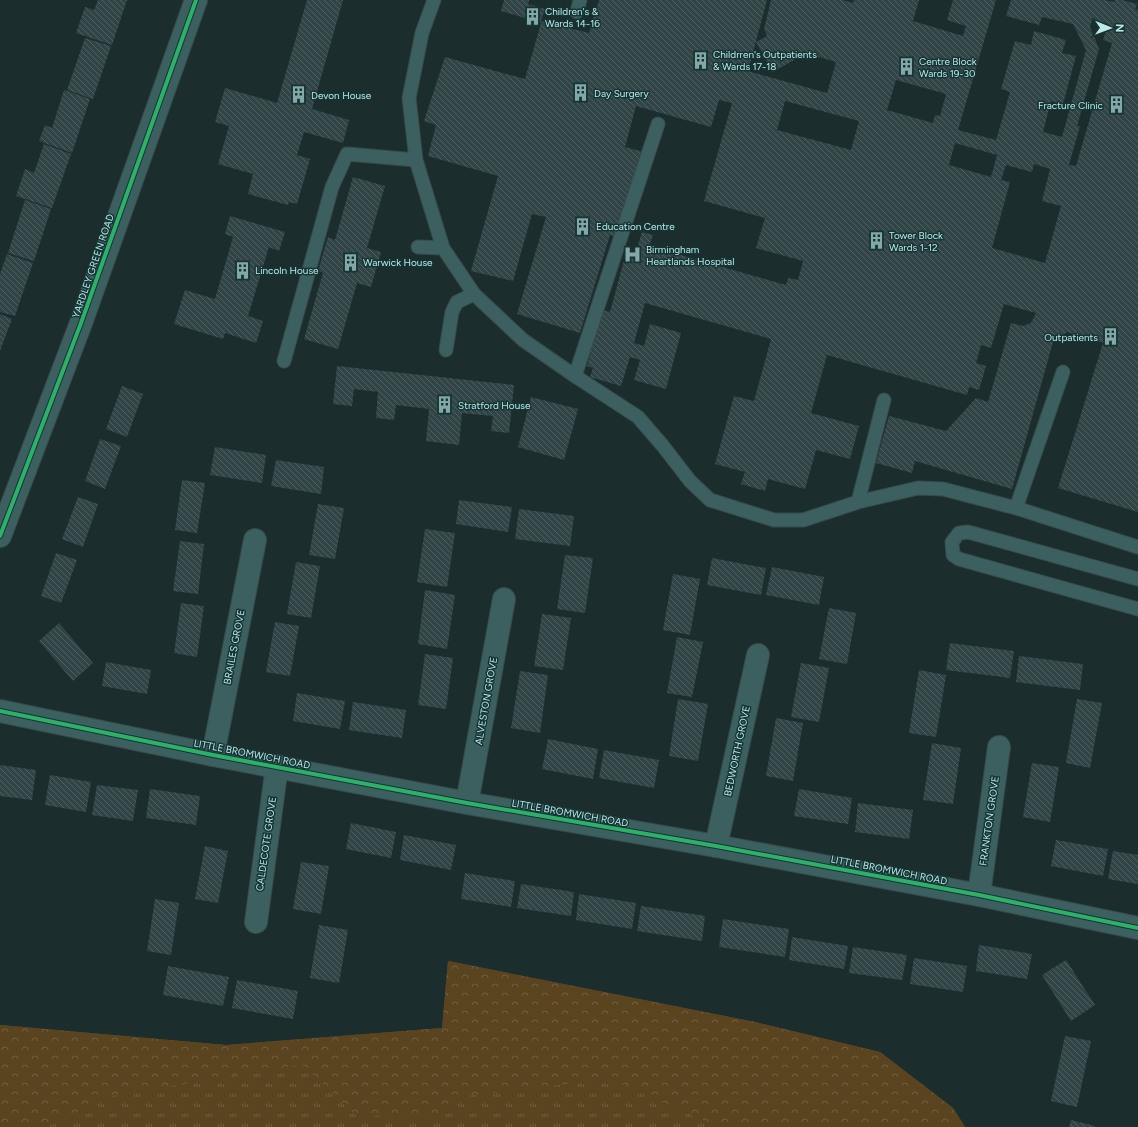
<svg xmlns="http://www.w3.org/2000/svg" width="1138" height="1127" font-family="Figtree,sans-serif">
<defs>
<pattern id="grass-tufts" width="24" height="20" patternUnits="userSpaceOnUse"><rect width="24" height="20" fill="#59441f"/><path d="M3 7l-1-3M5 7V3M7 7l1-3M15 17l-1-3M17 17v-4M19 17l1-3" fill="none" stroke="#6f5f40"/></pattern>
<pattern id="forest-crowns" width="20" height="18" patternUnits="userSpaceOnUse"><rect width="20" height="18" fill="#59441f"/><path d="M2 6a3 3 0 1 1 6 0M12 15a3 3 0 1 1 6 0" fill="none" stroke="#6f5f40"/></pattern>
<pattern id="building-back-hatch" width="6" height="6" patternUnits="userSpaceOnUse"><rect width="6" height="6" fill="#314446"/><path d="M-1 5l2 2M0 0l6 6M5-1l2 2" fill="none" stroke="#4d5f61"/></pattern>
</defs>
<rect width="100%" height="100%" fill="#1c2d2d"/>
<!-- grass -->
<path fill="url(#grass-tufts)" d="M448,961L755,1022L880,1052L953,1108L965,1127H0V1025L226,1045L442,1028Z"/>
<!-- forest -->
<path fill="url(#forest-crowns)" d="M448,961L755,1022L880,1052L953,1108L965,1127H719L610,1079L464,1096L431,1118L356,1115L302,1065L115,1095L46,1127H0V1025L226,1045L442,1028Z"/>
<!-- building -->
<path fill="url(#building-back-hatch)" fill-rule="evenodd" d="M98,0H127L112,45L76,33L85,7L94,10Z
M307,0H343L312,109L349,120L343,143L304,132L297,155L310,159L297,204L289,202L288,205L248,194L253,174L218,164L229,126L215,122L225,88L277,103Z
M504,0H529L528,4L545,9L541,21L589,33L599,0H767L748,71L827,93L836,62L806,53L773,72L756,42L767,36L764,29L771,0H842L853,3L854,0H919L913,21L963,36L966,26L947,20L953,0H996L958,130L996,140L1010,92L1001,89L1015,41L1031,45L1034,31L1066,40L1062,53L1076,56L1063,104L1051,101L1043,132L1062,137L1086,50L1073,24L1042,17L1039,25L1006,16L1011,0H1104L1114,2L1115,0H1122L1137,4L1135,9L1138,10V512L1058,488L1103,343L1067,332L1053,342L1012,489L915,461L912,473L876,463L889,416L946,431L976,398L988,402L1011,323L1023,326L1031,323L1036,313L1004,304L991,348L981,345L976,363L986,366L979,390L969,387L967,395L827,355L811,413L859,426L850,459L816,450L805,489L768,479L765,491L741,484L745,472L715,464L734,396L754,401L771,339L645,303L634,343L644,346L650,324L681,333L666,389L634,380L640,360L630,357L621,386L590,377L593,368L587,366L602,310L610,312L627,249L636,252L642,232L653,235L649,246L786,285L788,278L798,280L803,261L756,248L765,218L704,201L732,103L719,100L711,127L636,106L625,147L644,152L619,238L610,235L580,333L517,314L546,217L532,214L513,281L471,271L498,176L428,156L436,125L424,121L445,57L525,79L541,23L501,11ZM1092,20L1108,25L1103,40L1112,43L1076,166L1069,165L1080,126H1077L1099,49L1090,27ZM896,80L946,94L940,116L935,115L933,123L887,110ZM785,101L859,121L851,150L777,130ZM955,143L997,155L991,177L949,165ZM1034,164L1050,169L1042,201L1061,206L1045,263L992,248L1010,182L1001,180L1006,165L1032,172Z
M85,38L111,46L93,99L67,90Z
M64,90L90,99L72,153L39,141L45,125L52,128Z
M44,144L71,154L52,208L16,196L25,169L34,173Z
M353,177L385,186L367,248L381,252L371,287L357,283L338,349L304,339L323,273L318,271L328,237L335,240Z
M25,200L51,209L34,261L8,253Z
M230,216L285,232L279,251L269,247L248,316L263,321L256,343L225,333L223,339L174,324L185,290L215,299L233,237L225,234Z
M7,254L33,263L15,316L0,312V274Z
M0,314L12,319L0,351Z
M337,366L514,385L509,433L491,431L493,416L462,413L459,445L426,441L429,409L396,405L394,420L376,418L378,392L354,389L352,406L333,404Z
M122,386L143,394L127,437L106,429Z
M531,397L578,409L564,460L518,447Z
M100,439L121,446L105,489L85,481Z
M215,447L266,455L262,483L210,475Z
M276,460L324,467L321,494L271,486Z
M182,480L205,483L197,533L175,530Z
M78,497L98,504L83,547L62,539Z
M459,500L512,507L508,532L456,524Z
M318,504L344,508L335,559L309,555Z
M519,509L574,516L570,546L515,539Z
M425,529L455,533L447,587L417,582Z
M180,541L204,544L198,594L173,591Z
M56,553L77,560L61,603L41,596Z
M565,555L593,558L585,613L557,609Z
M712,558L766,568L761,595L707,585Z
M296,562L320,566L311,618L287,614Z
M772,567L824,577L819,605L766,595Z
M673,574L700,579L690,635L663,630Z
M425,590L455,595L447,649L418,644Z
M181,603L204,606L197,657L174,653Z
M829,608L856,613L847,664L819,659Z
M542,614L571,618L563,670L534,666Z
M275,622L299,626L290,676L266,672Z
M59,623L93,663L73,681L39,641Z
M677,637L703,642L692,697L667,693Z
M950,643L1014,651L1010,678L946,670Z
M425,654L453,658L446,709L418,705Z
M1019,656L1083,664L1080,690L1016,682Z
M106,662L151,670L147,694L102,686Z
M801,663L829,668L819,722L791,717Z
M919,670L946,675L936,737L909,733Z
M520,671L548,675L540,733L511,728Z
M297,693L345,701L340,729L293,721Z
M678,699L708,704L698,761L669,756Z
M1077,699L1102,703L1090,768L1066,763Z
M353,702L406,710L402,738L349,730Z
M776,718L803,723L793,781L766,776Z
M548,739L598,749L593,779L542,769Z
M932,743L961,748L953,804L923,800Z
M604,750L659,760L654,788L599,778Z
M1032,763L1059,767L1050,822L1023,817Z
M0,765L36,770L32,800L0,796Z
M50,775L91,782L86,812L45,805Z
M97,785L138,790L133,821L92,815Z
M150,789L200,796L196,825L146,818Z
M799,789L852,798L848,824L794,816Z
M858,803L913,810L909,839L855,832Z
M351,823L396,832L391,858L346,849Z
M404,835L456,845L451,870L400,860Z
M1056,840L1108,849L1103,876L1051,866Z
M205,846L228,851L218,903L195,899Z
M1113,851L1138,855V884L1108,879Z
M301,862L329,866L321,914L293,909Z
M465,873L515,881L511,907L461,899Z
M521,884L574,892L571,916L517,908Z
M579,894L636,903L632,929L576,920Z
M155,899L179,903L171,955L147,951Z
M641,906L705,916L702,941L637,931Z
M723,919L789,929L785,957L719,947Z
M319,925L348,930L339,983L310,978Z
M792,937L848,946L844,969L789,960Z
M979,945L1032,954L1027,979L976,971Z
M853,947L907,955L902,980L849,973Z
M914,958L967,966L963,992L910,984Z
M1066,960L1095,1005L1071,1021L1042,975Z
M168,966L229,977L223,1006L163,995Z
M237,980L298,991L293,1019L232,1008Z
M1065,1036L1091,1041L1077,1107L1051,1101Z
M1071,1120L1095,1126V1127H1069Z"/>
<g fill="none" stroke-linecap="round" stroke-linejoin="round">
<defs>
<path id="service" d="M434,0L422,33L409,98L416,160L443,248L474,294L523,340L575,376L638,417L663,446L690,481L710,500L774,520H803L858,502L918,488L943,489L1016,508L1138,547
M577,12L580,0
M418,247L443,248
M446,350L452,312L457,302L474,294
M284,361L332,187L347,154L416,160
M575,376L658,124
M858,502L884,400
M1016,508L1063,372
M1138,579L968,532L959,533L952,542L953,555L959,559L1138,609"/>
<path id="minor" d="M213,755L255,540
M467,803L504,599
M716,846L758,655
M979,895L999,747
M256,922L277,766"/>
<path id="tertiary" d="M0,536L81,323L196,0
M0,711L213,755L467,803L716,846L979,895L1138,928"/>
</defs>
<!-- service casing -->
<use href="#service" stroke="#374b4b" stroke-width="15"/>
<!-- minor casing -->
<use href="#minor" stroke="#374b4b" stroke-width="24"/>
<!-- tertiary casing -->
<use href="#tertiary" stroke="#374b4b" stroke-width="24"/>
<!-- service -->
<use href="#service" stroke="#3c5f60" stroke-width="13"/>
<!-- minor -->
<use href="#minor" stroke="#3c5f60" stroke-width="22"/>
<!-- tertiary -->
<use href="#tertiary" stroke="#3c5f60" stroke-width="22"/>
<defs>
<path id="cycleway" d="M0,536L81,323L196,0
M0,711L213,755L467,803L716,846L979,895L1138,928"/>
</defs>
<!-- cycleway casing -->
<use href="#cycleway" stroke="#153434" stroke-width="6"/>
<!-- cycleway -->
<use href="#cycleway" stroke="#2db169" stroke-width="4"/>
</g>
<!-- icons -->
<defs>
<symbol id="building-bare" viewBox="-9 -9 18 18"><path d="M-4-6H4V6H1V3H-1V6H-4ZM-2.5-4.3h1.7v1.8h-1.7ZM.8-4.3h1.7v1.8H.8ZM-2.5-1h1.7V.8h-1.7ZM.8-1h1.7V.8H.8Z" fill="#84a7a7" stroke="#153434" stroke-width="2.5" paint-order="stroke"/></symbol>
<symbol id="hospital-bare" viewBox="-9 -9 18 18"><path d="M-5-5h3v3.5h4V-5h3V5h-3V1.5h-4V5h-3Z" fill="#84a7a7" stroke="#153434" stroke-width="2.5" paint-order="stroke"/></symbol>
</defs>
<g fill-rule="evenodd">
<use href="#building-bare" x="520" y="4" width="25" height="25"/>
<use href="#building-bare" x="688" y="48" width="25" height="25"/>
<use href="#building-bare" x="894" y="54" width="25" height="25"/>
<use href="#building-bare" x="568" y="80" width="25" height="25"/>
<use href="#building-bare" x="286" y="82" width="25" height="25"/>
<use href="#building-bare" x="1104" y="92" width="25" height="25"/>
<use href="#building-bare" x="570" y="214" width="25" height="25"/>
<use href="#building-bare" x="864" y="228" width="25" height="25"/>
<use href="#hospital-bare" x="620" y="242" width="25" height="25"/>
<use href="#building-bare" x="338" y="250" width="25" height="25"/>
<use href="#building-bare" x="230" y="258" width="25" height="25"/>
<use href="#building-bare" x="1098" y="324" width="25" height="25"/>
<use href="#building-bare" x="432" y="392" width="25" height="25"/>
</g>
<g text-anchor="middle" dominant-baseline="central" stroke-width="3" stroke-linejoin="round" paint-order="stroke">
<!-- poi labels -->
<g font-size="10" fill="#bce8e8" stroke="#153434" text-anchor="start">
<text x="545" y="11">Children's &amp;<tspan x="545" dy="12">Wards 14-16</tspan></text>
<text x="713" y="54">Childrren's Outpatients<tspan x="713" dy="12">&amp; Wards 17-18</tspan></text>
<text x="919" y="61">Centre Block<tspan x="919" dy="12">Wards 19-30</tspan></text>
<text x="594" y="93">Day Surgery</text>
<text x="311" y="95">Devon House</text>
<text x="1103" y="105" text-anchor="end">Fracture Clinic</text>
<text x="596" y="226">Education Centre</text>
<text x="889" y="235">Tower Block<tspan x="889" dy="12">Wards 1-12</tspan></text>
<text x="646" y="249">Birmingham<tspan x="646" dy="12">Heartlands Hospital</tspan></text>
<text x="363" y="262">Warwick House</text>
<text x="255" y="270">Lincoln House</text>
<text x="1098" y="337" text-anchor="end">Outpatients</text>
<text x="458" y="405">Stratford House</text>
</g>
<!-- street labels -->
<g font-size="10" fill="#bce8e8" stroke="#153434">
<text transform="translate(93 266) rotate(-71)">YARDLEY GREEN ROAD</text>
<text transform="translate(234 647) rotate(-79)">BRAILES GROVE</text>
<text transform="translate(486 701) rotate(-80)">ALVESTON GROVE</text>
<text transform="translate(737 751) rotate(-78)">BEDWORTH GROVE</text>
<text transform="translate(252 754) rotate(11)">LITTLE BROMWICH ROAD</text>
<text transform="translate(570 813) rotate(10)">LITTLE BROMWICH ROAD</text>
<text transform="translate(989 821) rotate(-82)">FRANKTON GROVE</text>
<text transform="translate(266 844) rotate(-82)">CALDECOTE GROVE</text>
<text transform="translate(889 870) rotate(11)">LITTLE BROMWICH ROAD</text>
</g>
</g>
<!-- north arrow -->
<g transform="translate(1110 28) rotate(91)" stroke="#153434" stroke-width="3" paint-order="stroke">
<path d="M0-3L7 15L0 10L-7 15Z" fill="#bce8e8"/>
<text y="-6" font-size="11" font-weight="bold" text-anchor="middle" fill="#bce8e8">N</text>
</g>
</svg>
